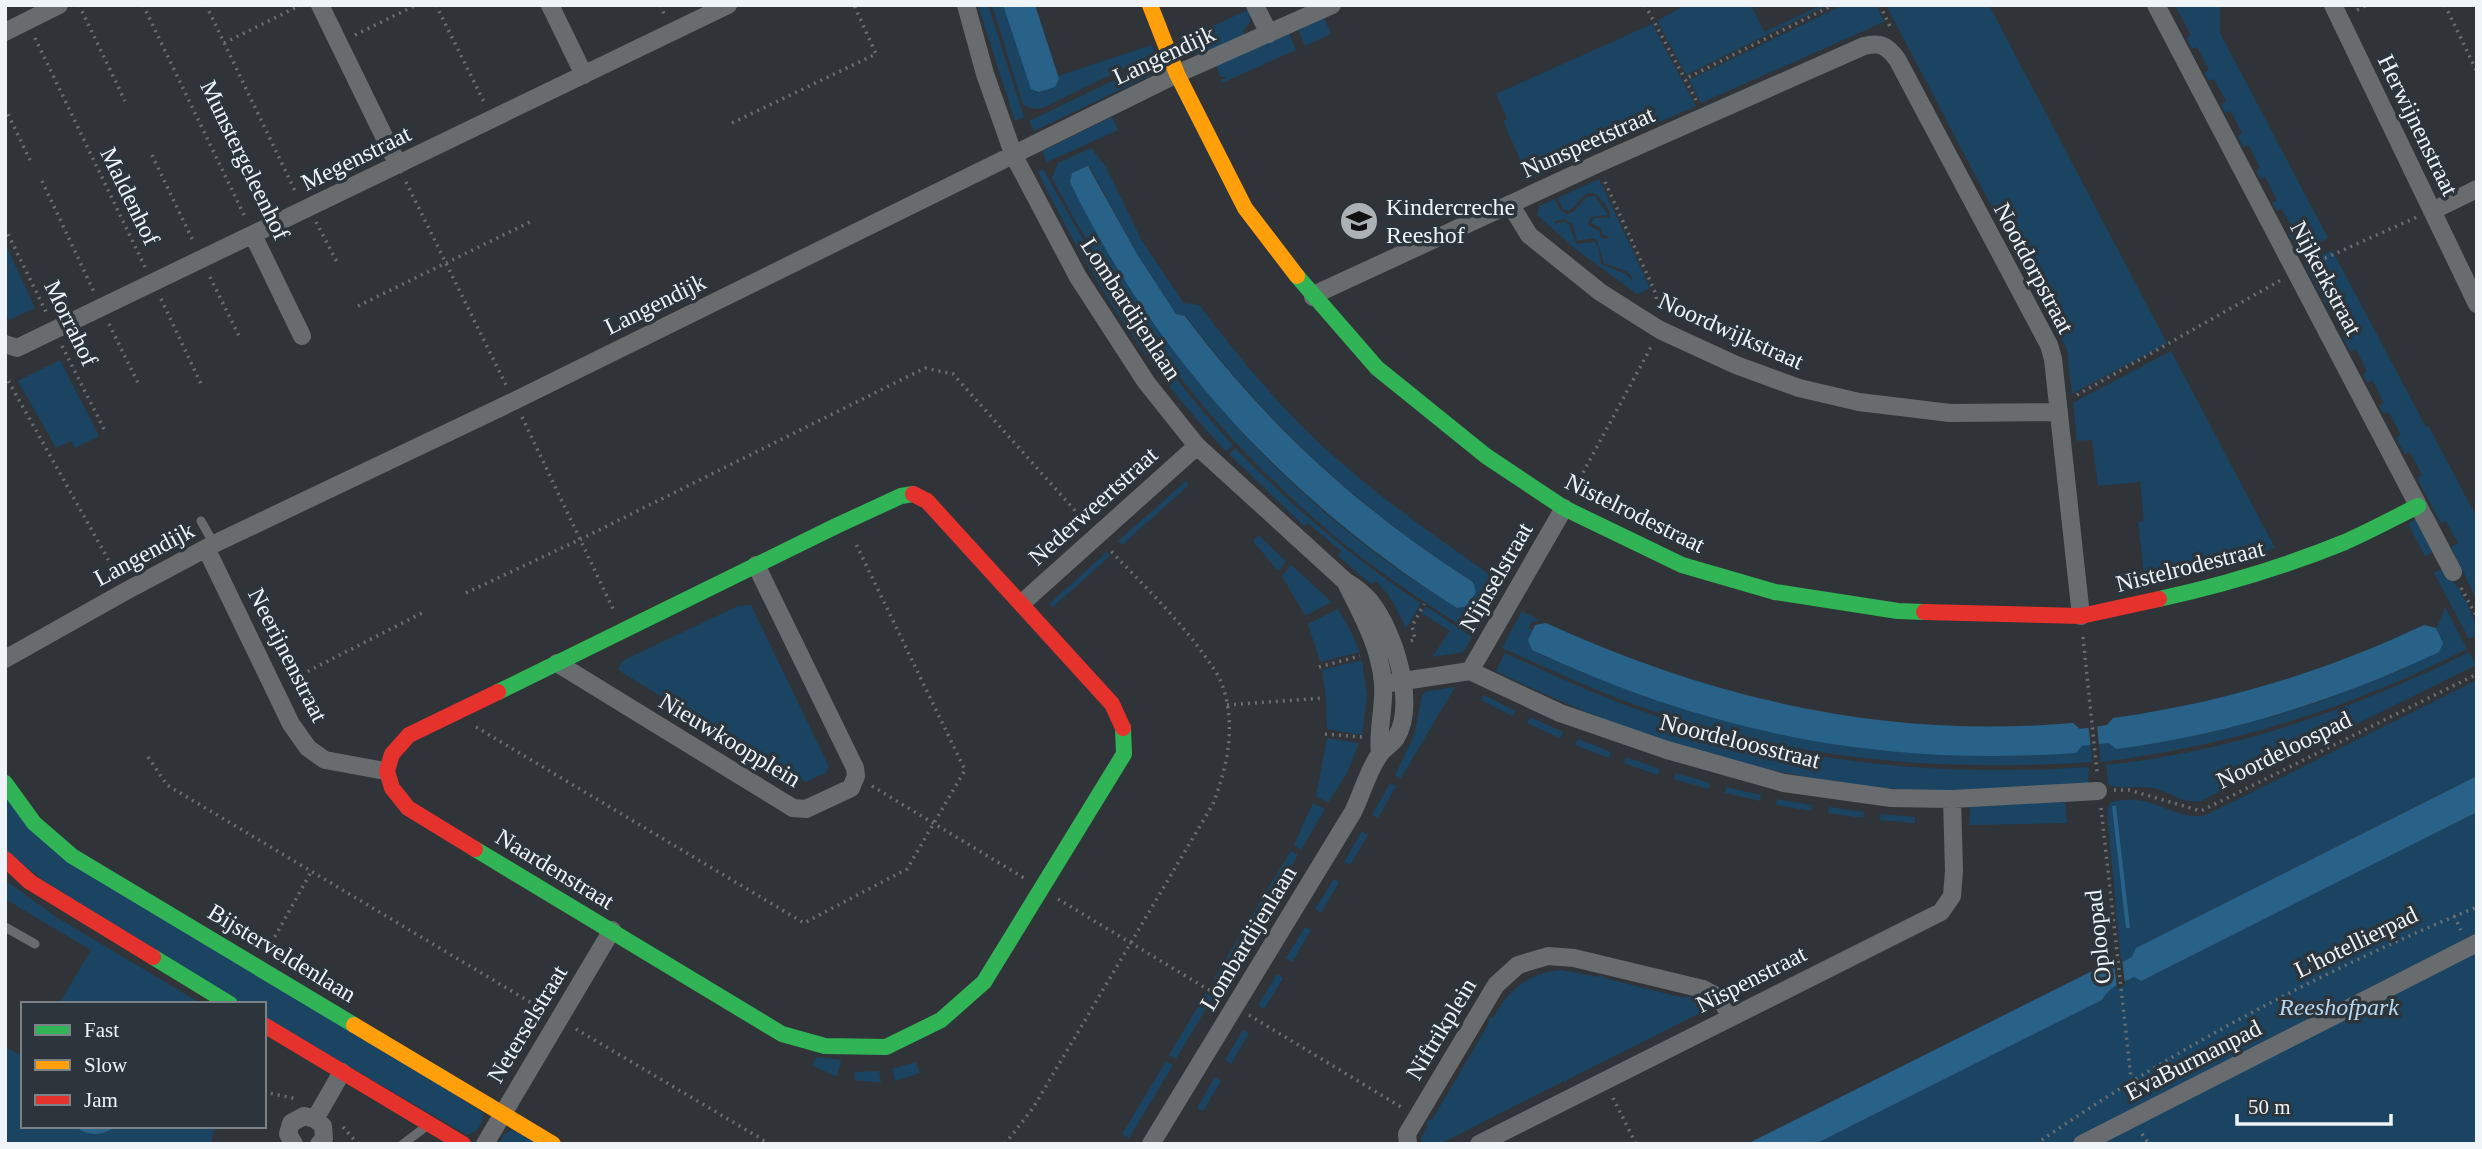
<svg xmlns="http://www.w3.org/2000/svg" width="2482" height="1149" font-family="'Times New Roman',serif">
<rect width="100%" height="100%" fill="#303438"/>
<!-- green -->
<path fill="#1a4462" fill-rule="evenodd" d="M978,5H988L1024,117L1015,121Z
M992,5H1003L1031,88L1039,92L1052,87L1059,79L1058,76L1152,45L1155,53L1043,108L1033,109L1023,105Z
M1686,5H1751L1764,32L1822,5H1827L1686,75L1657,21Z
M1843,5H1876L1884,22L1701,103L1689,80Z
M1886,5H1989L2167,343L2072,394L2067,350Z
M2180,5H2220V33L2328,238L2299,252L2289,235L2294,231L2282,209L2277,211L2272,203L2277,200L2265,177L2260,179L2256,171L2260,168L2249,145L2243,147L2238,136L2242,133L2231,111L2225,113L2221,105L2226,101L2214,79L2209,81L2204,73L2209,70L2197,47L2192,49L2186,38L2191,35L2176,8Z
M1248,10C1251,17 1251,26 1243,30L1245,35L1198,57L1189,37Z
M1324,18L1331,34L1305,46L1298,30Z
M1652,24L1696,106L1529,180L1503,121L1507,119L1496,94Z
M1289,34L1296,50L1222,83L1221,80L1227,77H1221L1216,66Z
M1146,65L1151,75L1034,131L1029,121Z
M1112,117L1118,130L1047,162L1042,151Z
M1091,148L1106,167L1142,241L1184,303L1199,305C1235,352 1272,398 1315,439C1368,489 1426,530 1485,571L1490,576L1493,588L1499,589L1474,634C1429,605 1384,576 1343,543C1216,439 1129,322 1052,178L1058,163ZM1090,167L1137,254L1176,314L1186,316C1269,426 1357,507 1473,582L1474,593L1467,606L1457,608C1426,588 1394,568 1365,545C1239,448 1142,323 1070,182L1072,173Z
M1043,169C1099,270 1155,361 1233,445L1226,451C1147,369 1088,274 1038,172Z
M1599,179L1650,288L1637,294L1578,251L1537,215L1539,206L1555,199L1560,210L1567,214L1573,212L1587,197L1595,196L1608,215L1591,217L1588,225L1599,231L1601,238L1609,239L1608,236L1603,235L1601,228L1591,223L1594,218H1609C1611,211 1609,210 1604,203C1587,181 1583,200 1569,211L1563,209L1558,198ZM1564,219L1573,224L1577,241L1592,238L1597,240L1604,263L1628,272L1633,278L1631,280L1626,274L1601,264L1598,246L1594,242L1576,244L1569,224L1564,222L1555,224V221Z
M5,243L35,308L9,320L5,313Z
M2332,250L2426,427H2429L2477,518V600L2451,547L2458,543L2446,521L2441,523L2417,478L2422,475L2410,452L2405,454L2396,438L2401,435L2389,412L2384,414L2379,406L2384,403L2372,380L2367,383L2363,374L2367,371L2356,349L2350,351L2343,337L2348,334L2336,312L2331,313L2305,265Z
M2171,351L2275,548L2207,568L2145,582L2138,522L2144,521L2140,482L2098,486L2092,440L2077,441L2073,403Z
M60,360L99,436L75,448L71,441L56,448L18,381Z
M1235,448C1292,506 1352,558 1421,603L1406,629C1398,610 1390,595 1376,581L1371,584L1338,556L1341,551L1308,523L1304,526L1229,454Z
M1186,481L1189,485L1122,545L1118,541Z
M2416,519L2433,552L2425,556L2408,524Z
M1258,535L1286,561L1278,571L1253,541Z
M1107,552L1110,556L1053,607L1049,604Z
M1291,565L1332,602L1305,616L1282,576Z
M2442,569C2456,579 2477,618 2477,635L2469,639L2434,573Z
M751,605L829,767L827,772L806,782L789,774L618,670L622,661L738,606Z
M1426,606L1472,637L1463,652L1432,657L1450,631L1421,613Z
M2445,607L2467,649C2352,708 2229,746 2101,762L2099,744L2271,717L2319,702L2401,670L2443,643L2436,630Z
M1338,609L1350,630L1360,652L1320,662L1308,624Z
M1522,611L1539,620L1532,622L1529,628L1533,631L1535,628L1530,639L1532,650C1708,732 1882,767 2076,753L2082,746L2091,745L2092,762C1941,772 1798,760 1653,711C1601,694 1552,670 1502,648Z
M2469,652L2476,665L2201,801C2184,805 2169,791 2153,788C2139,785 2119,791 2108,784L2106,765C2234,751 2355,709 2469,652Z
M1505,653C1554,675 1602,698 1653,715C1794,762 1940,778 2089,767L2088,788C2033,789 1977,794 1923,791C1773,782 1630,738 1496,671Z
M1362,660L1367,696L1362,735L1327,729L1326,700L1322,670Z
M2477,680V776L2136,948L2477,787V1144H1757L2121,963L2107,811L2110,803C2150,789 2175,823 2206,815Z
M1455,687L1401,778L1395,775L1414,736L1422,695L1428,691Z
M1484,695L1515,711L1512,716L1481,700Z
M1530,717L1563,732L1560,738L1527,723Z
M1327,738L1359,743L1347,773L1328,803L1316,796Z
M1578,739L1611,752L1609,758L1575,745Z
M1626,757L1660,769L1658,775L1624,763Z
M1676,773L1710,783L1709,789L1674,779Z
M1390,783L1396,786L1378,818L1372,815Z
M1726,787L1761,795L1760,801L1725,793Z
M5,793L16,810L483,1113C483,1124 478,1132 467,1135L264,1017V1004H242L68,900L5,850Z
M1777,799L1812,805L1811,811L1776,805Z
M2065,802L2067,823L1969,825L1970,805Z
M1313,803L1325,809L1301,850L1294,845Z
M1829,807L1864,812L1863,818L1828,813Z
M1881,814L1915,817V823L1880,820Z
M1362,831L1368,835L1350,865L1344,862Z
M1291,851L1298,855L1274,895L1267,890Z
M1334,879L1339,882L1321,913L1315,909Z
M5,880L56,917L202,1004H59L91,950L5,899Z
M1264,896L1271,900L1249,937L1242,933Z
M1305,927L1311,930L1292,962L1286,958Z
M1238,939L1245,943L1221,983L1214,979Z
M1561,970L1599,977L1600,975L1604,976V978L1684,998L1685,996L1695,998V1000L1707,1007L1706,1010L1567,1080L1566,1083L1564,1081L1440,1144H1422L1421,1138L1428,1126L1426,1125L1429,1119L1432,1120L1489,1023L1488,1022L1490,1017L1493,1018C1509,990 1527,973 1561,970Z
M1277,974L1283,978L1264,1009L1258,1005Z
M1206,993L1213,997L1176,1059L1169,1055Z
M1243,1030L1249,1033L1231,1064L1225,1060Z
M5,1046L23,1057V1126H74L79,1130L101,1134L116,1126H215L211,1144H5Z
M817,1057L841,1060L837,1077L812,1065Z
M1166,1061L1173,1065L1129,1138L1122,1134Z
M916,1062L920,1073L895,1081L892,1069Z
M879,1071L881,1083L855,1080L854,1072Z
M1215,1077L1221,1081L1203,1111L1197,1108Z
M511,1130L544,1144H499L504,1135Z"/>
<!-- water -->
<path fill="#296288" d="M1003,5H1035L1059,79L1055,87L1039,92L1031,89Z
M1088,166L1137,254L1176,314L1185,316C1265,423 1361,511 1473,582L1476,592L1467,606L1457,608C1290,503 1156,359 1070,182L1072,173Z
M1546,623C1714,700 1887,739 2073,723L2080,729L2107,725L2113,718C2222,703 2324,672 2424,625L2436,628L2443,643L2439,652C2336,701 2229,734 2116,749L2109,743L2082,746L2076,753C1880,767 1710,733 1532,650L1528,640L1535,625Z
M2477,776V812L2141,981L2134,977C2121,983 2109,987 2102,1000L1815,1144H1747L2098,968L2106,971L2132,957L2136,948Z
M2112,806H2116L2130,928H2126Z
M74,1126H116C102,1137 87,1136 74,1126Z"/>
<!-- pier -->
<path fill="#303438" d="M2097,723L2099,747L2091,748L2088,724Z
M2122,958L2125,985L2117,989L2114,962Z"/>
<g fill="none" stroke-linecap="round" stroke-linejoin="round">
<!-- path -->
<path stroke="#6b6e71" stroke-width="3.5" stroke-dasharray="2 5" stroke-linecap="butt" d="M79,5L125,101
M143,5L245,217
M206,5L296,193
M436,5L485,104
M660,5L665,16
M1645,5L1685,79
M1880,5L1891,29
M2445,5L2477,72
M2357,10L2367,5
M355,35L416,5
M35,38L145,267
M224,43L301,5
M1696,100L1685,79L1833,5
M5,108L30,160
M732,123L876,54L854,5
M152,155L193,241
M42,181L94,292
M406,182L506,385
M1605,182L1656,294L1657,307
M316,222L337,262
M5,228L47,314
M2312,264L2417,217
M210,277L240,338
M161,299L202,386
M358,306L534,220
M109,324L139,385
M62,346L106,433
M5,375L118,577
M2077,395L2281,280
M522,417L615,613
M1573,491L1651,347
M2461,588L2477,617
M466,593L581,539L925,368L953,374L1086,523
M2083,637L2097,772
M1411,641L1415,639L1412,626L1424,604
M1319,667L1360,656
M289,681L422,613
M1227,705L1324,698
M476,727L804,923L907,869L965,770L855,542
M1325,734L1362,737
M148,757L167,785L545,1011
M872,786L1024,878
M2114,790H2129L2201,811L2477,674
M2101,808L2133,1096
M1058,899L1219,996
M2454,916L2461,930
M268,949L311,872
M1249,1015L1401,1107
M576,1029L770,1144
M264,1092L297,1099
M1613,1098L1636,1144
M343,1127L358,1144
M2142,1134L2149,1144
M1005,1144L1033,1108L1213,804C1228,765 1237,722 1221,682C1218,674 1212,666 1207,659C1179,619 1143,585 1110,550
M2036,1144C2173,1049 2323,970 2477,907"/>
<!-- lane -->
<path stroke="#696c6f" stroke-width="9" d="M201,521L214,544
M5,927L35,944
M403,1144L428,1125"/>
<!-- street -->
<path stroke="#696c6f" stroke-width="18" d="M320,5L398,165
M550,5L584,75
M966,5L985,74L1014,156L1078,277L1146,382L1197,446L1345,581
M1255,5L1269,34
M2156,5L2453,572
M2333,5L2477,304
M5,32L59,5
M1510,204L1529,235L1600,292L1660,330L1736,365L1799,388L1859,402L1950,413L2059,412
M2432,211L2477,189
M253,235L302,336
M1313,297L1320,292L1597,164L1864,46C1881,42 1887,46 1897,59L2049,345L2053,359L2081,616
M5,344L17,348L728,5
M206,548L291,724L308,748L325,760L385,771
M1022,603L1197,446
M5,659L126,591L214,544L514,401L1177,74L1332,5
M557,663L793,808L806,809L851,788L856,776L855,768L756,565
M1470,671L1564,508
M1390,683L1470,671L1560,713L1667,750L1784,783L1891,798L1952,799L2098,791
M315,1119L342,1072
M294,1144L288,1134L291,1123L304,1116L315,1119L323,1126L324,1139L319,1144
M485,1144L612,930
M1151,1144L1353,812C1362,794 1368,770 1380,754C1384,748 1392,744 1396,738C1417,703 1394,631 1370,601C1363,593 1354,586 1345,581C1361,613 1380,646 1383,683C1385,707 1377,730 1380,754
M1408,1144L1407,1134L1496,985L1518,965L1548,956L1574,958L1703,989L1720,998L1731,1017
M1479,1144L1941,912L1952,896L1954,871L1952,799
M2082,1144L2477,943"/>
<!-- fast -->
<path stroke="#30b455" stroke-width="16" d="M1297,276L1377,368L1486,456L1564,508L1682,565L1775,592L1898,611L1924,612
M2159,599C2223,585 2284,567 2345,542C2370,531 2394,518 2418,506
M498,692L836,526L901,496L913,494
M5,783L34,823L72,856L354,1025
M475,849L782,1034L825,1046L886,1047L941,1020L984,982L1124,754L1123,728
M153,957L230,1004"/>
<!-- slow -->
<path stroke="#ff9f0a" stroke-width="16" d="M1150,5L1177,74L1245,208L1297,276
M354,1025L553,1144"/>
<!-- jam -->
<path stroke="#e5322d" stroke-width="16" d="M913,494L927,501L1112,704L1123,728
M1924,612L2081,616L2159,599
M475,849L408,808L392,788L387,771L392,754L409,735L498,692
M5,859L30,882L153,957
M264,1025L463,1144"/>
</g>
<!-- icons -->
<defs>
<symbol id="school-disc" viewBox="-11 -11 22 22"><circle r="9.5" fill="#acb1b5" stroke="#2c353b"/><path d="M0-5L7-2L0 1L-7-2ZM-4 1L0 2.5L4 1V4Q0 6-4 4Z" fill="#111"/></symbol>
</defs>
<g fill-rule="evenodd">
<use href="#school-disc" x="1337" y="199" width="44" height="44"/>
</g>
<g text-anchor="middle" dominant-baseline="central" stroke-width="7" stroke-linejoin="round" paint-order="stroke">
<!-- street labels -->
<g font-size="24" fill="#eef4f8" stroke="#2c353b">
<text transform="translate(1164 55) rotate(-25)">Langendijk</text>
<text transform="translate(2418 125) rotate(64)">Herwijnenstraat</text>
<text transform="translate(1588 142) rotate(-24)">Nunspeetstraat</text>
<text transform="translate(356 158) rotate(-26)">Megenstraat</text>
<text transform="translate(245 160) rotate(64)">Munstergeleenhof</text>
<text transform="translate(130 196) rotate(64)">Maldenhof</text>
<text transform="translate(2034 268) rotate(62)">Nootdorpstraat</text>
<text transform="translate(2326 278) rotate(62)">Nijkerkstraat</text>
<text transform="translate(655 304) rotate(-26)">Langendijk</text>
<text transform="translate(1131 309) rotate(57)">Lombardijenlaan</text>
<text transform="translate(71 323) rotate(64)">Morrahof</text>
<text transform="translate(1731 331) rotate(24)">Noordwijkstraat</text>
<text transform="translate(1093 506) rotate(-42)">Nederweertstraat</text>
<text transform="translate(1635 513) rotate(26)">Nistelrodestraat</text>
<text transform="translate(144 554) rotate(-28)">Langendijk</text>
<text transform="translate(2190 566) rotate(-14)">Nistelrodestraat</text>
<text transform="translate(1496 577) rotate(-60)">Nijnselstraat</text>
<text transform="translate(288 655) rotate(63)">Neerijnenstraat</text>
<text transform="translate(730 740) rotate(31)">Nieuwkoopplein</text>
<text transform="translate(1740 741) rotate(14)">Noordeloosstraat</text>
<text transform="translate(2284 750) rotate(-26)">Noordeloospad</text>
<text transform="translate(555 869) rotate(31)">Naardenstraat</text>
<text transform="translate(2098 937) rotate(-96)">Oploopad</text>
<text transform="translate(1248 938) rotate(-59)">Lombardijenlaan</text>
<text transform="translate(2356 942) rotate(-26)">L'hotellierpad</text>
<text transform="translate(282 953) rotate(31)">Bijsterveldenlaan</text>
<text transform="translate(1751 979) rotate(-27)">Nispenstraat</text>
<text transform="translate(527 1024) rotate(-59)">Neterselstraat</text>
<text transform="translate(1441 1029) rotate(-59)">Niftrikplein</text>
<text transform="translate(2193 1060) rotate(-27)">EvaBurmanpad</text>
</g>
<!-- poi labels -->
<g font-size="24" fill="#eef4f8" stroke="#2c353b" text-anchor="start">
<text x="1386" y="207">Kindercreche<tspan x="1386" dy="28">Reeshof</tspan></text>
</g>
<!-- park labels -->
<g font-size="24" font-style="italic" fill="#b8d7f1" stroke="#2c353b">
<text x="2339" y="1007">Reeshofpark</text>
</g>
</g>
<!-- border -->
<rect width="2482" height="1149" fill="none" stroke="#eef4f8" stroke-width="14"/>
<!-- legend -->
<rect x="21" y="1002" width="245" height="126" fill="#2c353b" stroke="#7a8187" stroke-width="2"/>
<rect x="35" y="1025" width="35" height="10" fill="#30b455" stroke="#7a8187" stroke-width="2"/>
<text x="84" y="1037" font-size="21" fill="#eef4f8">Fast</text>
<rect x="35" y="1060" width="35" height="10" fill="#ff9f0a" stroke="#7a8187" stroke-width="2"/>
<text x="84" y="1072" font-size="21" fill="#eef4f8">Slow</text>
<rect x="35" y="1095" width="35" height="10" fill="#e5322d" stroke="#7a8187" stroke-width="2"/>
<text x="84" y="1107" font-size="21" fill="#eef4f8">Jam</text>
<!-- scale -->
<path d="M2237 1114v10h154v-10" fill="none" stroke="#eef4f8" stroke-width="3.5"/>
<text x="2248" y="1114" font-size="21" fill="#eef4f8" stroke="#2c353b" stroke-width="5" paint-order="stroke">50 m</text>
</svg>
